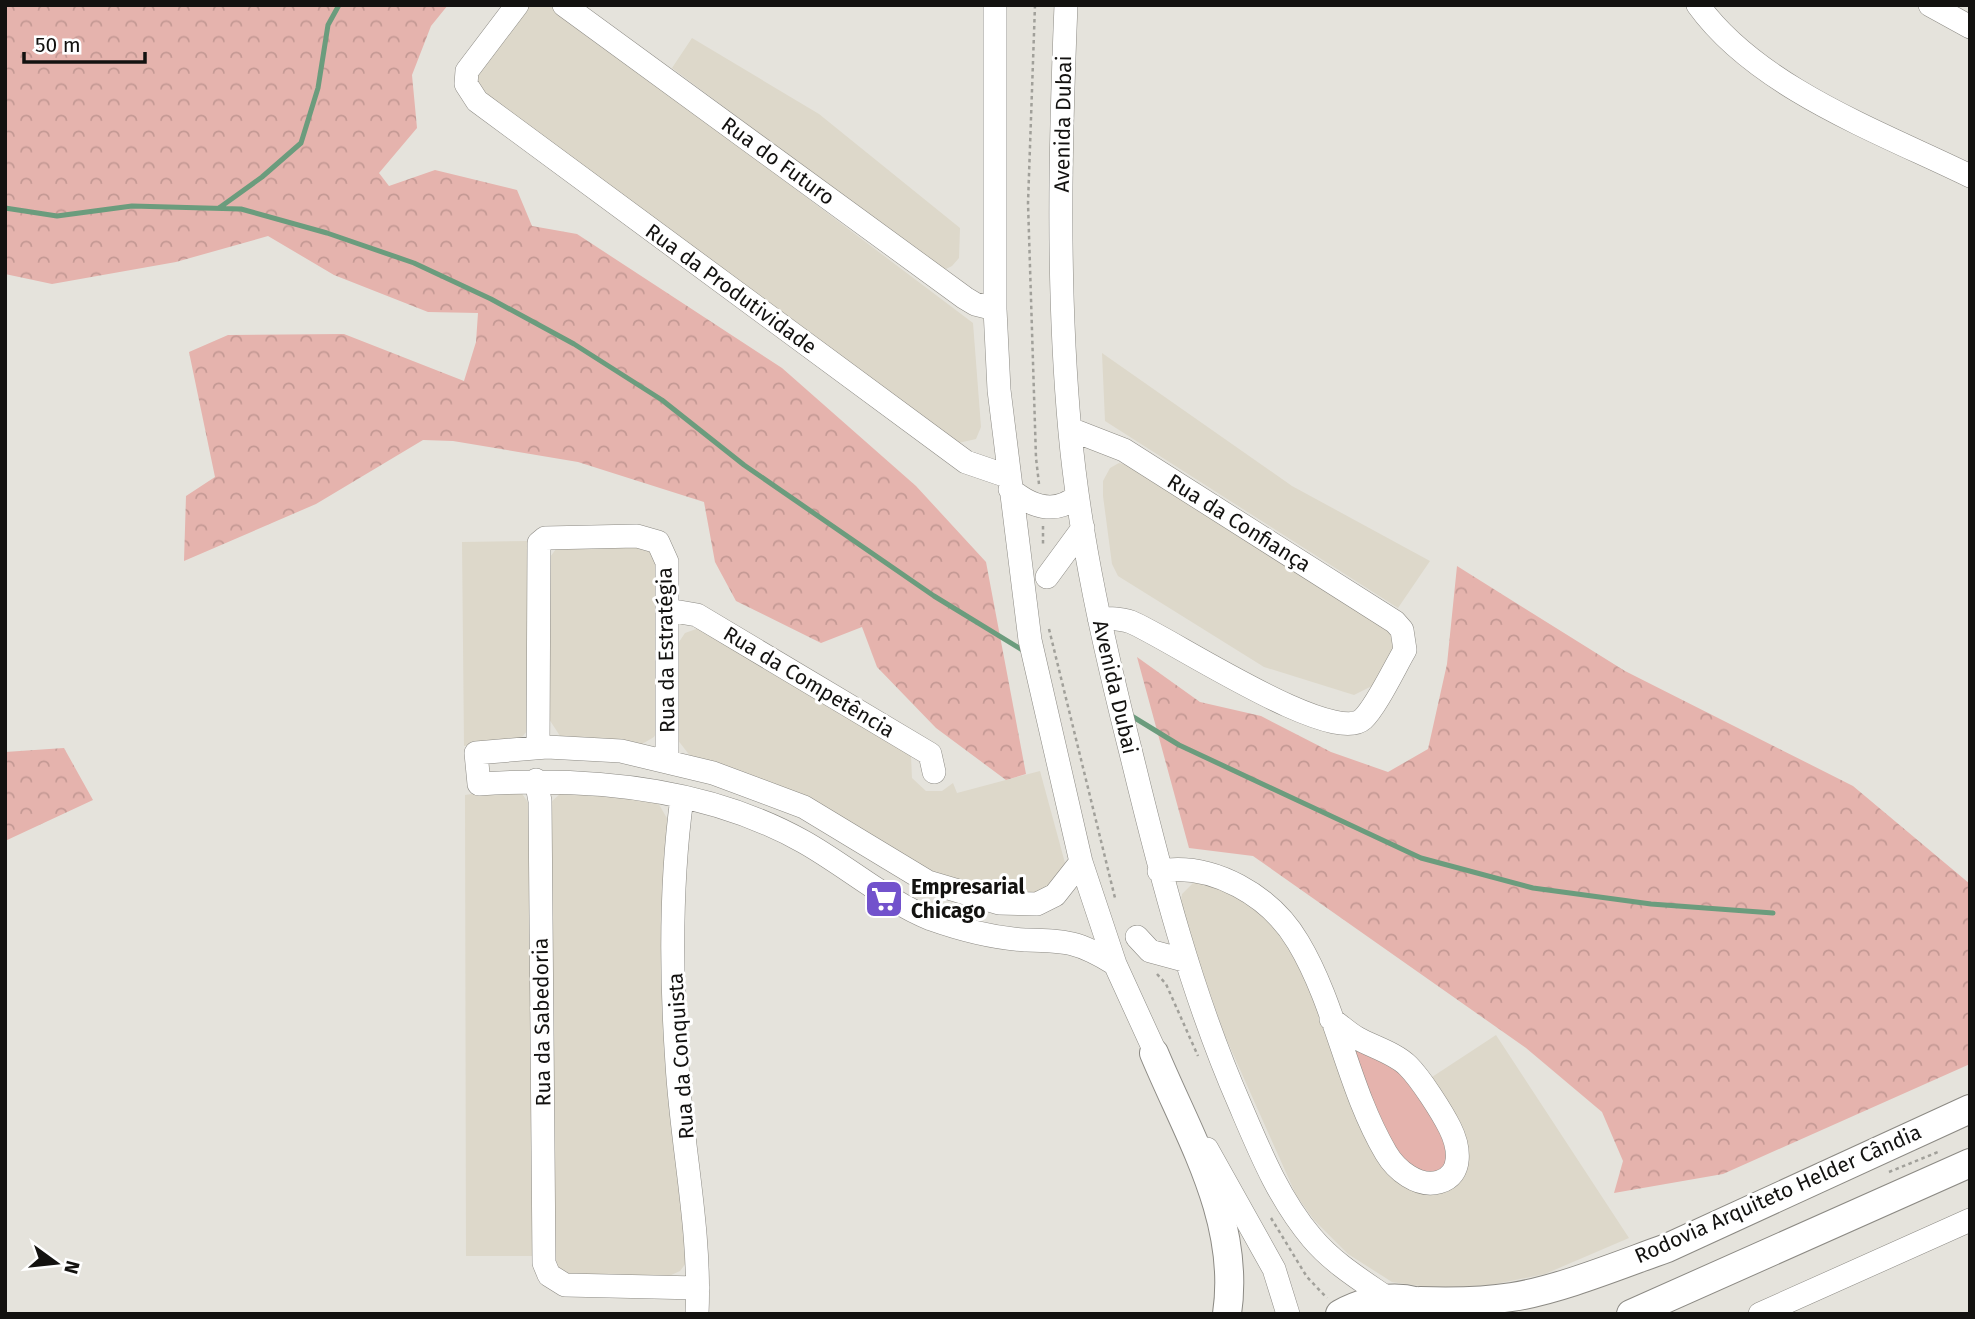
<svg xmlns="http://www.w3.org/2000/svg" width="1975" height="1319" font-family="'Fira Sans',sans-serif">
<defs>
<pattern id="forest-crowns" width="20" height="18" patternUnits="userSpaceOnUse" patternTransform="scale(1.75)"><rect width="20" height="18" fill="#e5b3ad"/><path d="M2 6a3 3 0 1 1 6 0M12 15a3 3 0 1 1 6 0" fill="none" stroke="#c49994"/></pattern>
</defs>
<rect width="100%" height="100%" fill="#e5e3dc"/>
<!-- built -->
<path fill="#ddd8ca" d="M528,5L553,6L973,323L981,427L976,439L958,443L481,95L477,73Z
M692,38L819,114L960,228L959,258L952,266L946,269L937,267L672,68Z
M1102,353L1292,486L1430,561L1398,608L1105,421Z
M1119,463L1136,467L1391,629L1395,651L1376,684L1354,695L1264,667L1118,576L1112,564L1103,496V481L1110,468Z
M531,541V726L523,736L511,741L464,746L462,542Z
M635,541L655,550L659,727L654,737L637,747L569,739L560,736L549,719L550,557L559,545Z
M699,628L911,756L912,778L926,791H942L953,783L957,793L1040,771L1065,863L1058,879L1036,894L1022,897L954,883L691,757L677,739V645L685,633Z
M513,788L521,792L531,807L534,1256H466L465,795Z
M562,792L657,801L668,820L664,931L668,1057L686,1263L680,1271L669,1276H571L555,1267L553,1258L550,803Z
M1194,882H1214L1268,916L1297,954L1366,1129L1468,1159L1467,1139L1429,1079L1496,1035L1629,1238L1545,1274L1491,1285L1440,1289L1392,1282L1348,1254L1314,1220L1296,1195L1225,1036L1180,909L1182,894Z"/>
<!-- forest -->
<path fill="url(#forest-crowns)" d="M5,5H448L431,26L412,75L417,128L379,173L389,186L435,170L517,190L532,226L577,234L782,368L916,486L986,562L1026,774L1006,780L936,728L877,667L862,627L821,643L736,601L715,562L704,502L578,462L453,441L423,440L316,504L184,561L186,496L215,477L189,352L228,335L344,334L464,381L476,342L478,313L428,312L334,275L268,236L176,262L52,284L5,274Z
M1457,566L1625,671L1853,786L1970,884V1064L1723,1174L1614,1193L1623,1161L1602,1112L1526,1048L1253,856L1189,848L1137,657L1200,702L1261,716L1331,752L1388,772L1428,749L1447,664Z
M64,748L93,800L5,841V752Z"/>
<!-- park -->
<path fill="#e5b3ad" d="M1345,1037L1396,1065L1442,1126L1450,1166L1430,1179L1400,1163Z"/>
<g fill="none" stroke-linecap="round" stroke-linejoin="round">
<!-- stream -->
<path stroke="#6b9c7d" stroke-width="5" d="M5,208L57,216L132,206L241,209L327,233L414,263L491,299L574,344L662,400L744,465L934,596L1024,651
M219,208L262,177L301,143L318,88L328,25L339,5
M1130,715L1179,745L1421,858L1533,888L1651,904L1773,913"/>
<defs>
<path id="minor" d="M517,5L467,71L466,84L477,101L966,462L1007,476
M564,5L965,298L975,304L995,309
M995,5V309L999,390L1030,640L1081,862L1115,964L1162,1067
M1066,5C1060,148 1057,290 1070,432C1080,542 1105,650 1132,757C1161,876 1191,993 1240,1105C1260,1152 1279,1199 1312,1238C1333,1263 1361,1280 1387,1298
M1698,5C1758,88 1880,132 1970,176
M1930,5L1970,27
M1070,429L1124,450L1395,622L1402,630L1405,650C1395,667 1376,707 1363,719C1332,747 1168,637 1131,622C1121,618 1109,619 1099,618
M1010,489C1030,506 1055,516 1077,496
M1047,577L1083,528
M668,610L697,615L930,754L934,772
M538,747L539,543L545,538L637,536L658,542L667,562V761
M536,780L540,801L544,1263L549,1275L565,1285L698,1288
M682,798C670,885 671,977 677,1064C682,1148 701,1230 697,1314
M1081,862L1055,895L1037,904L999,903L928,882L804,807L713,773L621,751L547,747L476,753L479,784C588,777 706,787 804,842C845,865 888,902 931,919C959,929 995,938 1025,940C1066,941 1078,941 1115,964
M1159,871C1213,862 1271,896 1298,942C1337,1007 1347,1087 1386,1153C1396,1170 1418,1188 1439,1182C1464,1175 1459,1146 1450,1128C1442,1112 1421,1079 1408,1066C1395,1053 1373,1047 1357,1038C1348,1033 1340,1025 1331,1019
M1137,937L1150,951L1187,961
M1207,1149L1274,1269L1288,1314
M1760,1314L1970,1220"/>
<path id="major" d="M1154,1053C1189,1137 1241,1220 1227,1314
M1420,1301C1451,1302 1481,1302 1512,1297C1559,1290 1622,1264 1667,1248L1970,1109
M1340,1314C1372,1297 1405,1292 1437,1310
M1631,1314L1970,1163"/>
</defs>
<!-- minor casing -->
<use href="#minor" stroke="#8c8a84" stroke-width="24"/>
<!-- major casing -->
<use href="#major" stroke="#8c8a84" stroke-width="30"/>
<!-- path -->
<path stroke="#a1a09a" stroke-width="2.5" stroke-dasharray="3.5 3.5" stroke-linecap="butt" d="M1035,5L1028,203L1036,458L1039,484
M1043,526V547
M1049,629L1115,898
M1157,974L1166,984L1198,1056
M1889,1172L1938,1152
M1271,1218L1307,1277L1327,1298"/>
<!-- minor -->
<use href="#minor" stroke="#fff" stroke-width="23"/>
<!-- major -->
<use href="#major" stroke="#fff" stroke-width="28"/>
</g>
<!-- icons -->
<defs>
<symbol id="supermarket-square" viewBox="-11 -11 22 22"><rect x="-9" y="-9" width="18" height="18" rx="4" fill="#7252cc" stroke="#fff"/><path d="M-6-5.5h2.5l.6 2H6L4.5 2H-2.5L-4.4-4H-6ZM-1.5 3.2a1.3 1.3 0 1 0 .1 0ZM3 3.2a1.3 1.3 0 1 0 .1 0Z" fill="#fff"/></symbol>
</defs>
<g fill-rule="evenodd">
<use href="#supermarket-square" x="862" y="877" width="44" height="44"/>
</g>
<g text-anchor="middle" dominant-baseline="central" stroke-width="6" stroke-linejoin="round" paint-order="stroke">
<!-- street labels -->
<g font-size="21" fill="#131210" stroke="#fff">
<text transform="translate(1063 124) rotate(-89)">Avenida Dubai</text>
<text transform="translate(778 161) rotate(36)">Rua do Futuro</text>
<text transform="translate(731 289) rotate(36)">Rua da Produtividade</text>
<text transform="translate(1239 523) rotate(32)">Rua da Confiança</text>
<text transform="translate(666 650) rotate(-91)">Rua da Estratégia</text>
<text transform="translate(809 682) rotate(31)">Rua da Competência</text>
<text transform="translate(1115 687) rotate(77)">Avenida Dubai</text>
<text transform="translate(542 1022) rotate(-91)">Rua da Sabedoria</text>
<text transform="translate(681 1056) rotate(-94)">Rua da Conquista</text>
<text transform="translate(1778 1194) rotate(-24)">Rodovia Arquiteto Helder Cândia</text>
</g>
<!-- poi labels -->
<g font-size="21" font-weight="bold" fill="#131210" stroke="#fff" text-anchor="start">
<text x="911" y="887">Empresarial<tspan x="911" dy="24">Chicago</tspan></text>
</g>
</g>
<!-- border -->
<rect width="1975" height="1319" fill="none" stroke="#131210" stroke-width="14"/>
<!-- north arrow -->
<g transform="translate(56 1263) rotate(105)" stroke="#ffffff" stroke-width="5" paint-order="stroke">
<path d="M0-5L12 26L0 18L-12 26Z" fill="#131210"/>
<text y="-10" font-size="19" font-weight="bold" text-anchor="middle" fill="#131210">N</text>
</g>
<!-- scale -->
<path d="M24 52v10h121v-10" fill="none" stroke="#131210" stroke-width="3.5"/>
<text x="35" y="52" font-size="21" fill="#131210" stroke="#ffffff" stroke-width="5" paint-order="stroke">50 m</text>
</svg>
